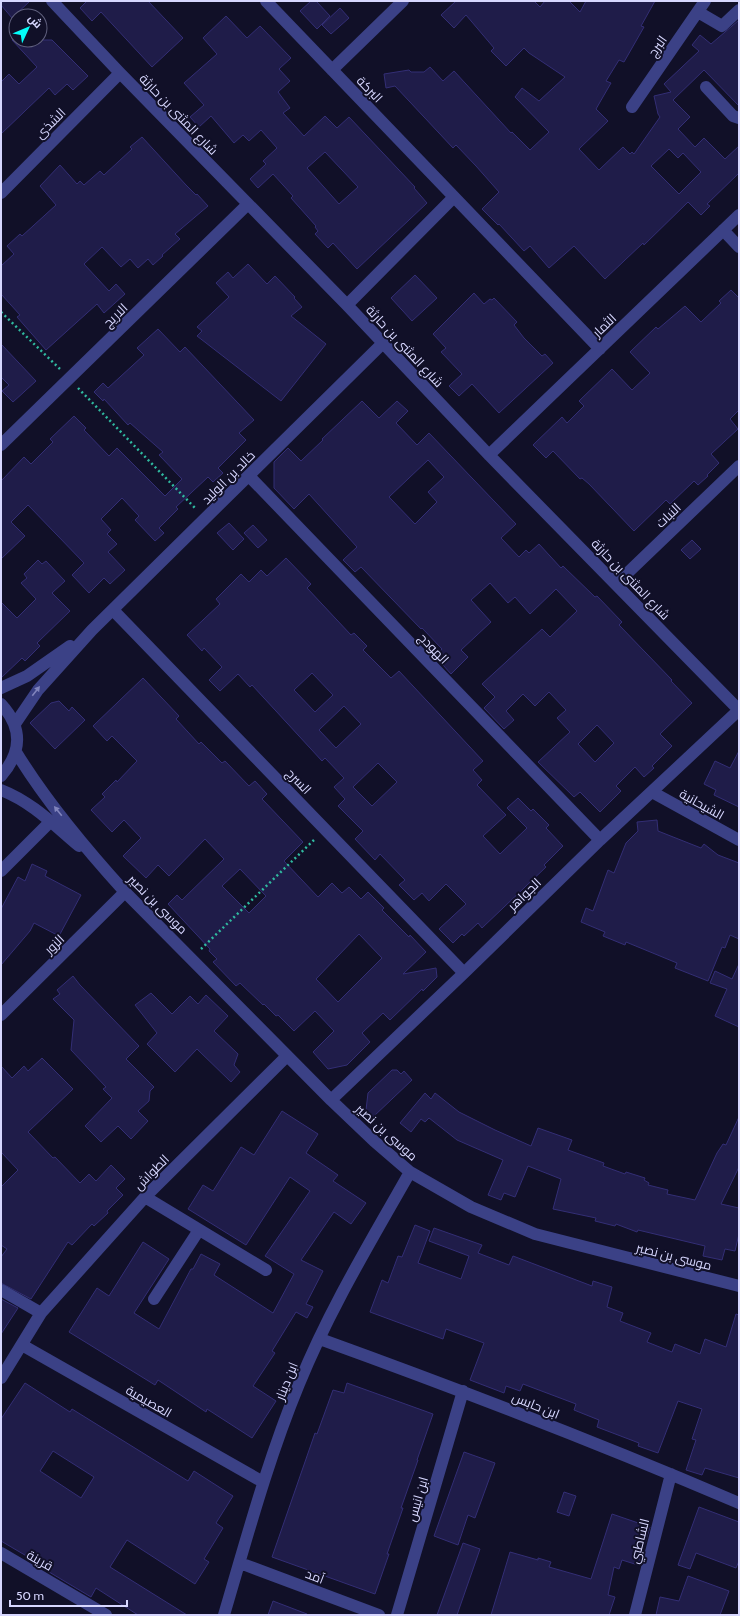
<svg xmlns="http://www.w3.org/2000/svg" width="740" height="1616" font-family="Cabin,Cairo,sans-serif">
<rect width="100%" height="100%" fill="#111028"/>
<!-- building -->
<path fill="#1f1c49" stroke="#332e75" fill-rule="evenodd" d="M1,1H30L12,18L1,5Z
M87,1H148L183,38L152,67L101,12L92,21L80,8Z
M311,1H316L330,16L317,29L300,11Z
M456,1H534L540,7L545,1H569L580,12L586,1H655L641,26L644,27L624,62L619,60L606,81L611,83L596,109L608,121L579,149L599,170L623,147L630,154L632,152L634,154L660,117L658,114L654,96L671,92L664,84L699,51L692,45L700,35L711,44L739,20V106L704,70L673,100L690,117L678,129L695,147L704,138L725,159L739,146V173L707,204L710,206L701,215L688,202L644,245L643,243L605,279L574,246L549,268L530,246L524,251L499,224L498,225L482,209L499,192L476,166L456,145L453,148L395,86L386,88L384,74L409,70L411,72H424L430,67L443,81L454,71L511,133L512,132L530,150L549,132L515,97L522,88L539,101L565,77L529,53L524,48L506,66L491,51L494,48L466,15L454,28L441,15ZM669,149L678,158L683,153L701,172L679,194L651,166Z
M340,8L349,18L331,34L322,25Z
M226,16L247,38L260,26L291,58L279,69L290,81L278,92L290,108L283,113L304,136L325,116L337,128L349,117L415,187L414,188L427,203L357,269L333,243L328,248L315,234L318,231L315,227L316,226L291,198L293,196L273,174L258,188L250,179L266,164L263,161L277,148L261,130L249,141L243,135L234,143L211,116L199,127L190,117L204,105L184,83L217,54L203,38ZM325,152L358,187L339,204L307,168Z
M12,40H52L88,76L73,90L67,84L55,95L49,88L1,134V82L9,74L19,84L37,67Z
M142,137L186,185L196,195L197,194L208,206L175,234L180,239L162,255L163,256L153,265L148,259L138,268L130,259L121,267L102,247L84,264L109,291L116,284L125,294L104,313L97,304L46,350L17,317L20,315L1,294V266L14,254L7,246L20,234L22,236L56,205L40,186L60,165L77,184L80,181L84,185L100,171L104,175L132,149L130,147Z
M248,264L267,284L275,276L295,297L294,298L302,307L291,316L326,344L281,401L197,336L202,331L197,327L229,297L216,283L228,272L233,278Z
M415,275L437,298L412,321L391,298Z
M731,290L739,298V410L730,419L738,429L711,454L719,463L707,475L708,476L698,485L694,481L670,504L666,500L634,531L589,484L582,478L580,479L553,451L546,458L533,445L562,417L567,423L584,406L579,401L612,369L632,390L650,373L630,352L656,327L658,329L685,306L701,322L721,303L719,301Z
M474,293L484,304L490,299L492,300L494,298L517,322L514,325L524,338L542,356L545,354L553,363L499,413L472,384L459,396L449,386L462,374L441,352L446,348L433,334Z
M158,329L180,352L185,347L254,420L239,433L246,440L218,468L223,473L213,482L208,477L176,507L178,509L159,528L164,533L155,541L135,520L139,516L122,498L101,519L111,530L107,534L117,544L108,552L125,570L110,584L104,578L89,593L72,575L84,563L28,505L11,522L25,536L1,559V481L24,457L31,464L53,442L50,439L74,416L86,428L84,430L109,456L117,448L165,496L182,479L159,455L163,452L130,423L128,425L104,399L103,401L94,392L103,383L108,388L144,355L137,348Z
M1,344L36,381L13,402L2,391L9,385L1,377Z
M362,401L379,418L397,401L408,411L396,423L417,445L429,433L516,524L501,538L519,557L526,550L529,553L539,544L561,568L563,566L595,597L597,596L622,622L619,625L672,680L671,681L692,703L660,734L672,746L652,766L654,768L644,777L635,767L616,786L621,791L600,812L580,792L574,797L538,762L570,732L557,718L566,710L549,692L535,706L523,694L506,711L514,720L504,729L484,708L495,697L482,684L542,629L550,637L577,611L556,589L530,614L515,597L508,603L490,583L471,600L491,622L461,650L468,657L451,674L435,656L442,649L422,628L421,629L361,567L355,572L343,560L357,547L309,494L294,509L274,488V462L288,448L301,461L323,440L322,439ZM428,460L444,477L428,492L437,502L415,524L389,497ZM597,725L614,743L595,762L578,744Z
M229,523L244,539L233,550L217,533Z
M253,525L267,540L258,548L244,533Z
M692,540L701,549L690,559L681,550Z
M286,558L311,584L307,588L351,635L354,633L367,646L363,650L391,678L399,671L483,761L473,770L482,780L477,785L506,815L483,836L500,854L527,828L507,808L518,798L531,811L533,809L549,825L546,828L563,846L544,865L546,867L482,928L478,923L464,936L462,934L453,943L439,929L466,904L446,884L429,901L422,893L414,900L399,885L405,880L380,854L375,860L355,839L363,831L338,806L345,799L334,787L344,778L325,758L322,761L252,685L250,687L238,674L220,691L209,680L222,667L204,648L202,651L187,635L220,604L216,599L241,574L249,582L261,570L267,576ZM312,673L333,695L315,712L294,690ZM344,706L361,724L336,748L319,730ZM378,763L397,782L372,806L353,787Z
M38,560L42,564L46,561L65,581L52,593L70,611L37,643L40,646L25,661L22,658L1,678V602L17,618L36,599L21,583L27,578L24,574Z
M143,678L179,716L176,719L199,744L201,742L222,763L225,761L249,786L255,781L267,794L262,799L303,842L284,861L318,897L332,883L342,893L349,887L361,899L368,892L384,908L382,910L409,937L410,935L426,952L403,974L436,968L437,977L423,991L422,989L390,1020L383,1013L362,1033L370,1042L347,1065L328,1069L313,1052L334,1031L315,1011L294,1031L278,1015L276,1016L264,1004L263,1005L240,983L236,986L213,962L217,959L209,951L210,949L168,904L177,895L182,900L224,859L205,839L169,876L158,865L146,878L123,856L141,838L124,820L112,832L91,810L105,797L102,794L116,780L117,782L137,761L112,736L107,741L93,726ZM240,869L266,896L249,913L222,886ZM359,934L382,958L338,1002L316,979Z
M59,701L69,711L72,707L85,720L55,749L30,723L51,703Z
M739,751V807L714,795L716,790L704,784L715,761L730,768Z
M657,820L658,831L701,848L704,844L718,855L739,863V939L730,935L725,948L722,947L708,981L675,968L677,963L626,942L625,945L603,936L605,932L581,922L586,908L593,911L608,870L614,873L626,843L638,831L637,822Z
M32,864L47,871L45,876L81,895L59,936L34,923L30,931L1,965V909L18,877L25,881Z
M739,964V1027L715,1016L727,989L710,983L715,971L732,979Z
M73,976L80,985L139,1046L126,1059L154,1087L150,1091L149,1101L138,1111L148,1121L131,1139L118,1126L101,1142L85,1126L112,1098L103,1089L106,1087L71,1050L74,1020L53,999L60,994L57,990Z
M151,993L172,1014L190,996L198,1004L206,995L228,1016L214,1031L238,1054L234,1065L240,1072L231,1082L197,1049L175,1072L147,1044L157,1033L135,1005Z
M42,1058L73,1089L28,1132L53,1158L55,1157L80,1183L89,1174L96,1181L111,1165L125,1179L116,1188L123,1195L107,1211L108,1213L94,1226L92,1224L72,1245L68,1242L31,1299L1,1283V1257L7,1249L1,1245V1187L18,1170L1,1152V1066L12,1078L24,1066L28,1071Z
M392,1070H397L401,1074L404,1071L412,1080L373,1117L366,1110L368,1093Z
M425,1093L431,1099L435,1093L459,1112L495,1130L531,1146L538,1128L572,1140L568,1150L604,1163L603,1166L625,1174L626,1172L645,1178L644,1180L649,1183L648,1185L668,1190L667,1194L695,1200L717,1153L723,1144L726,1145L739,1117V1167L721,1204L739,1208V1234L735,1251L725,1249L722,1260L703,1256L705,1246L638,1230L637,1232L616,1224L615,1226L595,1221L596,1218L553,1209L561,1179L528,1166L515,1197L504,1193L501,1200L488,1195L503,1160L457,1140L429,1118L425,1122L421,1119L411,1132L400,1123Z
M282,1111L318,1134L306,1153L338,1175L333,1181L366,1203L351,1224L334,1212L301,1260L323,1271L306,1304L313,1307L307,1318L296,1312L272,1351L275,1353L253,1386L276,1401L252,1438L207,1409L206,1412L158,1380L155,1385L69,1332L97,1288L109,1296L143,1242L169,1259L134,1313L159,1329L191,1269H193L201,1254L220,1264L214,1275L273,1313L294,1274L265,1256L310,1191L290,1177L246,1245L188,1209L203,1185L213,1191L241,1147L254,1155Z
M415,1225L430,1231L418,1263L461,1279L469,1256L429,1241L434,1228L482,1245L478,1253L509,1265L513,1256L592,1286L593,1281L612,1287L607,1307L623,1313L620,1321L651,1333L647,1342L672,1352L675,1344L700,1354L705,1339L726,1347L736,1314L739,1315V1478L705,1468L702,1475L686,1470L696,1440L692,1439L702,1409L678,1401L658,1453L638,1446L639,1443L597,1427L599,1420L574,1410L576,1404L523,1384L520,1391L506,1386L504,1393L470,1380L484,1343L446,1329L443,1339L370,1312L382,1280L388,1283L398,1256L402,1257Z
M1,1299L18,1308L1,1334Z
M25,1383L70,1412L72,1409L188,1481L194,1471L233,1496L216,1523L223,1528L204,1559L209,1562L195,1584L127,1540L110,1567L187,1615H138L96,1588L91,1597L34,1563L35,1561L1,1541V1419ZM53,1451L94,1477L81,1498L40,1471Z
M347,1383L433,1414L417,1460H418L401,1508H403L387,1554H389L375,1594L272,1557L315,1433L317,1434L333,1390L344,1393Z
M464,1452L495,1463L475,1518L468,1515L458,1545L434,1536Z
M564,1492L576,1496L569,1516L557,1512Z
M699,1507L739,1522V1561L736,1568L696,1553L690,1569L678,1565Z
M612,1514L650,1527L638,1565L622,1560L619,1569L614,1567L608,1595L615,1597L609,1615H491L510,1552L538,1560V1558L551,1562L549,1567L591,1579Z
M463,1543L480,1549L457,1615H437Z
M688,1576L729,1591L720,1615H656L660,1597L679,1601Z
M273,1601L307,1614V1615H268Z"/>
<g fill="none" stroke-linecap="round" stroke-linejoin="round">
<!-- path -->
<path stroke="#30baa0" stroke-width="2.5" stroke-dasharray="2 3" stroke-linecap="butt" d="M1,312L61,370
M78,388L196,509
M201,949L315,839"/>
<!-- minor -->
<path stroke="#3b4186" stroke-width="12" d="M52,1L120,73L347,305L489,455L739,710
M266,1L600,349
M698,12L722,26L739,10
M332,70L403,1
M706,87L733,116L739,118
M632,107L705,1
M1,193L120,73
M723,230L739,247
M347,305L454,197
M1,445L247,205
M489,455L739,215
M249,476L600,840
M616,584L739,466
M113,610L464,973
M1,688L27,676L70,646
M1,704C23,728 22,752 1,776
M15,724L38,690L92,630L383,343
M16,752C47,803 86,849 125,892L331,1100L374,1141L410,1172L471,1207L535,1234L739,1286
M1,790C32,802 54,825 79,846
M652,792L739,840
M1,871L50,822
M1,1015L125,892
M331,1100L464,973L600,840L739,710
M145,1197L266,1270
M1,1290L41,1313
M154,1299L199,1230
M320,1339C461,1390 601,1444 739,1503
M22,1345L263,1482
M1,1378L41,1313L145,1197L287,1056
M1,1553L106,1615
M240,1563L379,1615
M224,1615C247,1537 268,1459 299,1384C329,1310 371,1241 410,1172
M397,1615L463,1391
M635,1615L671,1474"/>
</g>
<!-- one-way arrows -->
<defs><path id="oneway-solid" d="M-6-.8H1V-3.2L6.5 0L1 3.2V.8H-6Z"/></defs>
<g fill="#8184bc">
<use href="#oneway-solid" transform="translate(36 691) rotate(-52)"/>
<use href="#oneway-solid" transform="translate(58 811) rotate(-129)"/>
</g>
<g text-anchor="middle" dominant-baseline="central" stroke-width="4" stroke-linejoin="round" paint-order="stroke">
<!-- street labels -->
<g font-size="13" fill="#d7d7ff" stroke="#111028">
<text transform="translate(657 46) rotate(-55)">البرج</text>
<text transform="translate(370 89) rotate(46)">البركة</text>
<text transform="translate(179 114) rotate(46)">شارع المثنى بن حارثة</text>
<text transform="translate(50 123) rotate(-45)">الشذى</text>
<text transform="translate(115 315) rotate(-44)">الاريج</text>
<text transform="translate(604 325) rotate(-44)">الثمار</text>
<text transform="translate(405 346) rotate(47)">شارع المثنى بن حارثة</text>
<text transform="translate(228 477) rotate(-45)">خالد بن الوليد</text>
<text transform="translate(668 515) rotate(-44)">النبات</text>
<text transform="translate(631 579) rotate(46)">شارع المثنى بن حارثة</text>
<text transform="translate(434 648) rotate(46)">الهودج</text>
<text transform="translate(299 781) rotate(46)">السرج</text>
<text transform="translate(702 804) rotate(29)">الشيحانية</text>
<text transform="translate(524 894) rotate(-44)">الجواهر</text>
<text transform="translate(158 904) rotate(45)">موسى بن نصير</text>
<text transform="translate(54 944) rotate(-44)">الزور</text>
<text transform="translate(387 1132) rotate(42)">موسى بن نصير</text>
<text transform="translate(151 1172) rotate(-45)">الطواش</text>
<text transform="translate(674 1256) rotate(14)">موسى بن نصير</text>
<text transform="translate(286 1381) rotate(-68)">ابن دينار</text>
<text transform="translate(149 1401) rotate(30)">العصيمية</text>
<text transform="translate(536 1405) rotate(22)">ابن حابس</text>
<text transform="translate(417 1499) rotate(-74)">ابن انيس</text>
<text transform="translate(639 1541) rotate(-76)">الشاطبي</text>
<text transform="translate(40 1560) rotate(30)">قرينة</text>
<text transform="translate(315 1576) rotate(21)">آمد</text>
</g>
</g>
<!-- border -->
<rect width="740" height="1616" fill="none" stroke="#d7d7ff" stroke-width="4"/>
<!-- north arrow -->
<g transform="translate(28 28) rotate(46)"><circle r="19" fill="#111028" stroke="#60607e"/>
<path d="M0-3L7 15L0 10L-7 15Z" fill="#03fef9"/>
<text y="-6" font-size="11" font-weight="bold" text-anchor="middle" fill="#d7d7ff">ش</text>
</g>
<!-- scale -->
<path d="M10 1600v6h117v-6" fill="none" stroke="#d7d7ff" stroke-width="2"/>
<text x="16" y="1600" font-size="12" fill="#d7d7ff" stroke="#111028" stroke-width="3" paint-order="stroke">50 m</text>
</svg>
